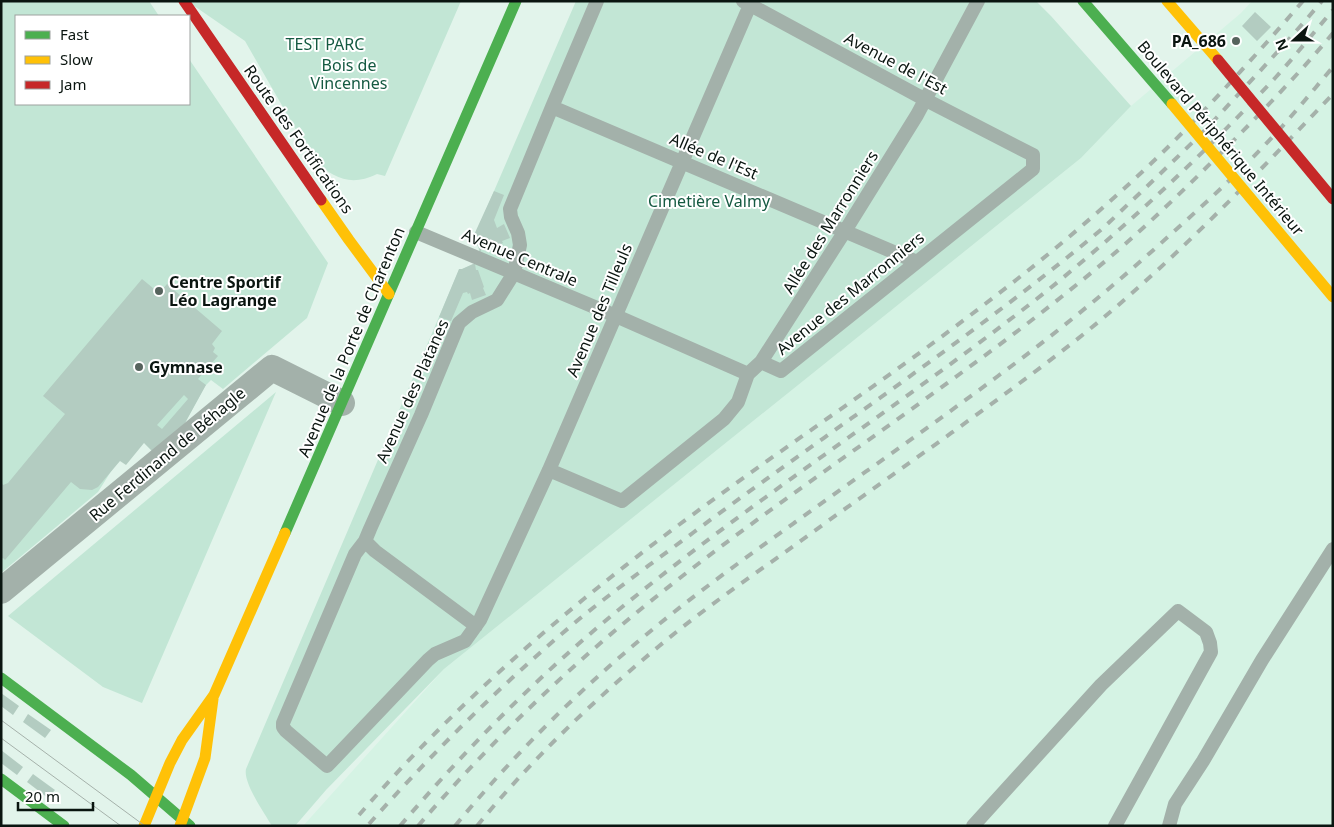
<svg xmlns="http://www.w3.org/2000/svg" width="1334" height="827" font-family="'Noto Sans',sans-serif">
<rect width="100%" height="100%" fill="#e2f4eb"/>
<!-- built -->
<path fill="#d5f3e4" d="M1252,1H1333V826H303L444,669L1081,158L1131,106L1241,13Z"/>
<!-- green -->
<path fill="#c2e6d5" d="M1,1H149L159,16H16V104H189V59L328,263L307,318L223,389L211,380L205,386L185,423L154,453L144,442L120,460L115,465L98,492L1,573Z
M187,1H461L385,176L377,174C351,187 334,178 314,161L245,41Z
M576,1H1036L1051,16L1131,106L1081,158L444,669L326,790L295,826H272C264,812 243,783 246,769L459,270V269H462L474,264L479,250L475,238V235Z
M276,392L142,703L103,687L8,616Z"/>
<!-- building -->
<path fill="#b3ccc1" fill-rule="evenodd" d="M1255,12L1271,27L1257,41L1242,26Z
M494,191L504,195L494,220L497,228L504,224L510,238L502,241L503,243L486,250V248L481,250L480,253L479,248L473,237Z
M473,264H475L476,270H478L484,287L483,288L486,295L472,300L470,293L468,294L467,292L463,293L451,321L439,317L459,269H462Z
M142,279L159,293L167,284L222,331L212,344L215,348L213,352L218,356L198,379L206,385L185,423L154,453L144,443L126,465L120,461L98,487L92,490L80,489L71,482L5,560L3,558L1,559V482L3,485L8,483L65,414L43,396ZM184,395L188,399L162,429L157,425Z
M1,693L19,706L13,715L1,706Z
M28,714L51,730L45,738L23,722Z
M1,750L23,767L17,775L1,763Z
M33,774L55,790L48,798L27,782Z"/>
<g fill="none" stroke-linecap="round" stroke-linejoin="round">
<!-- lane -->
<path stroke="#a3b1aa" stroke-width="14" d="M597,1L552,107L510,209L511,217L518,233L520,245L514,273L497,300L472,312L459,323L421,415L370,529L365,541L355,554L283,723V727L286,731L327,766L428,660L435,654L465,641L480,620L549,470L750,5
M552,107L917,262
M416,232L616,316L748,374
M761,362L845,231L917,115L978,1
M549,470L622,501L724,419L738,402L748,374L761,362L781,371L1033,169V155L926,100L743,1
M365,541L375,551L476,626
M973,826L1101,685L1178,611L1206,632L1210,643L1211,652L1115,826
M1169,826L1175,804L1203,761L1262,660L1333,549"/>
<!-- street -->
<path stroke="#a3b1aa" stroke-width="26" d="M1,591L272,368L342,403"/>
<!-- fast -->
<path stroke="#4caf50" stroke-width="11" d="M1083,1L1172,104
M285,533L516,1
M1,678L131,775L190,826
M1,779L64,826"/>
<!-- slow -->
<path stroke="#ffc107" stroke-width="11" d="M1167,1L1218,60
M321,200L349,240L389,294
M144,826L170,763L182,740L214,695L285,533
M180,826L205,758L213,699"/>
<!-- jam -->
<path stroke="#c62828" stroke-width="11" d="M184,1L321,200"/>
<!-- tram -->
<path stroke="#a5b1aa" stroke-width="1" d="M1,720L145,826
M1,738L121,826"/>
<!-- rail -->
<path stroke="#a5b1aa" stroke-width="4" stroke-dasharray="9 9" stroke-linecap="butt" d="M359,815C450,710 554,619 664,536C770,456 881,384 985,304C1047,257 1106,207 1162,153C1211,105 1258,53 1303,1
M369,824C434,751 503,683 578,620C616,589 655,561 694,532C830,431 971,338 1102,229C1114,218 1126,206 1139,194C1162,172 1184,151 1207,128C1246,86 1285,45 1322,1
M400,826C472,742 550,664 637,595C770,488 914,396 1048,290C1129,224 1205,153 1276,77C1296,55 1314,32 1333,10
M418,826C486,747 560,675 641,609C740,528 847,457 950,381C1004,342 1058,301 1109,258C1156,218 1199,175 1242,132C1273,100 1304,68 1333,33
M455,826C516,752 584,685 658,625C702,589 748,556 794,523C862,474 931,426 998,376C1058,332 1115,285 1170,235C1208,201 1245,167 1279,130C1298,109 1315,88 1333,67
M477,826C531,760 593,701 658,647C702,610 749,578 795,545C888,477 984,412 1075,341C1168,267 1251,180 1333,94"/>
<!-- slow-bridge -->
<path stroke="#ffc107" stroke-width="11" d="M1172,104L1333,297"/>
<!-- jam-bridge -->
<path stroke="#c62828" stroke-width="11" d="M1218,60L1333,199"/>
</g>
<!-- markers -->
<g fill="#56635d" stroke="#fff" stroke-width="2">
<circle cx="1236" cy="41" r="5"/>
<circle cx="159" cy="291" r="5"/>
<circle cx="139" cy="367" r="5"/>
</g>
<g text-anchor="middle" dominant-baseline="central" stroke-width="4" stroke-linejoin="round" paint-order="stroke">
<!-- poi labels -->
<g font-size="16" font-weight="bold" fill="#0a1510" stroke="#fff" text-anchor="start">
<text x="1226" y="41" text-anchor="end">PA_686</text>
<text x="169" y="282">Centre Sportif<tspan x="169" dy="18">Léo Lagrange</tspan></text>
<text x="149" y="367">Gymnase</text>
</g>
<!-- park labels -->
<g font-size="16" fill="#145941" stroke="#fff">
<text x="325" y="44">TEST PARC</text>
<text x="349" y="65">Bois de<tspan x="349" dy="18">Vincennes</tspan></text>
<text x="709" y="201">Cimetière Valmy</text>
</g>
<!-- street labels -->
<g font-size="16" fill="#0a1510" stroke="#fff">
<text transform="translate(896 63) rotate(28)">Avenue de l'Est</text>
<text transform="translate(1221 138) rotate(50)">Boulevard Périphérique Intérieur</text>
<text transform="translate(299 139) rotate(55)">Route des Fortifications</text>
<text transform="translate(714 156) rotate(23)">Allée de l'Est</text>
<text transform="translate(830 222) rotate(-58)">Allée des Marronniers</text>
<text transform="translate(520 257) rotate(23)">Avenue Centrale</text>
<text transform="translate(850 293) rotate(-39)">Avenue des Marronniers</text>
<text transform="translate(599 310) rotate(-67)">Avenue des Tilleuls</text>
<text transform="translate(351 342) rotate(-67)">Avenue de la Porte de Charenton</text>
<text transform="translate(412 391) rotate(-66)">Avenue des Platanes</text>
<text transform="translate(167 454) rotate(-40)">Rue Ferdinand de Béhagle</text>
</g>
</g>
<!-- border -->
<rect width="1334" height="827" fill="none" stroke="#0a1510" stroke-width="5"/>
<!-- legend -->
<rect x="15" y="15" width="175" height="90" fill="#ffffff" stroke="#9da19f"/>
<rect x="25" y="31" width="25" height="8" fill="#4caf50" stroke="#9da19f"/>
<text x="60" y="40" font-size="15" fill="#0a1510">Fast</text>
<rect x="25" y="56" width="25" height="8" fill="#ffc107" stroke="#9da19f"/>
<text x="60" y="65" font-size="15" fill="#0a1510">Slow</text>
<rect x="25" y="81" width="25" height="8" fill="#c62828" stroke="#9da19f"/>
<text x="60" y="90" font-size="15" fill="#0a1510">Jam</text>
<!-- north arrow -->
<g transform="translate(1294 40) rotate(249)" stroke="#ffffff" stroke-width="4" paint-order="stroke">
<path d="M0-4L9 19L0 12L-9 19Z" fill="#0a1510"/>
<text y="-8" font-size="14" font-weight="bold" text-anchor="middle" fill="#0a1510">N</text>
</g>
<!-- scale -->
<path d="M18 802v8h75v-8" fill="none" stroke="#0a1510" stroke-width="2.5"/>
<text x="25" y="802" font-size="15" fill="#0a1510" stroke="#ffffff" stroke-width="4" paint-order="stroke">20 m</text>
</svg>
